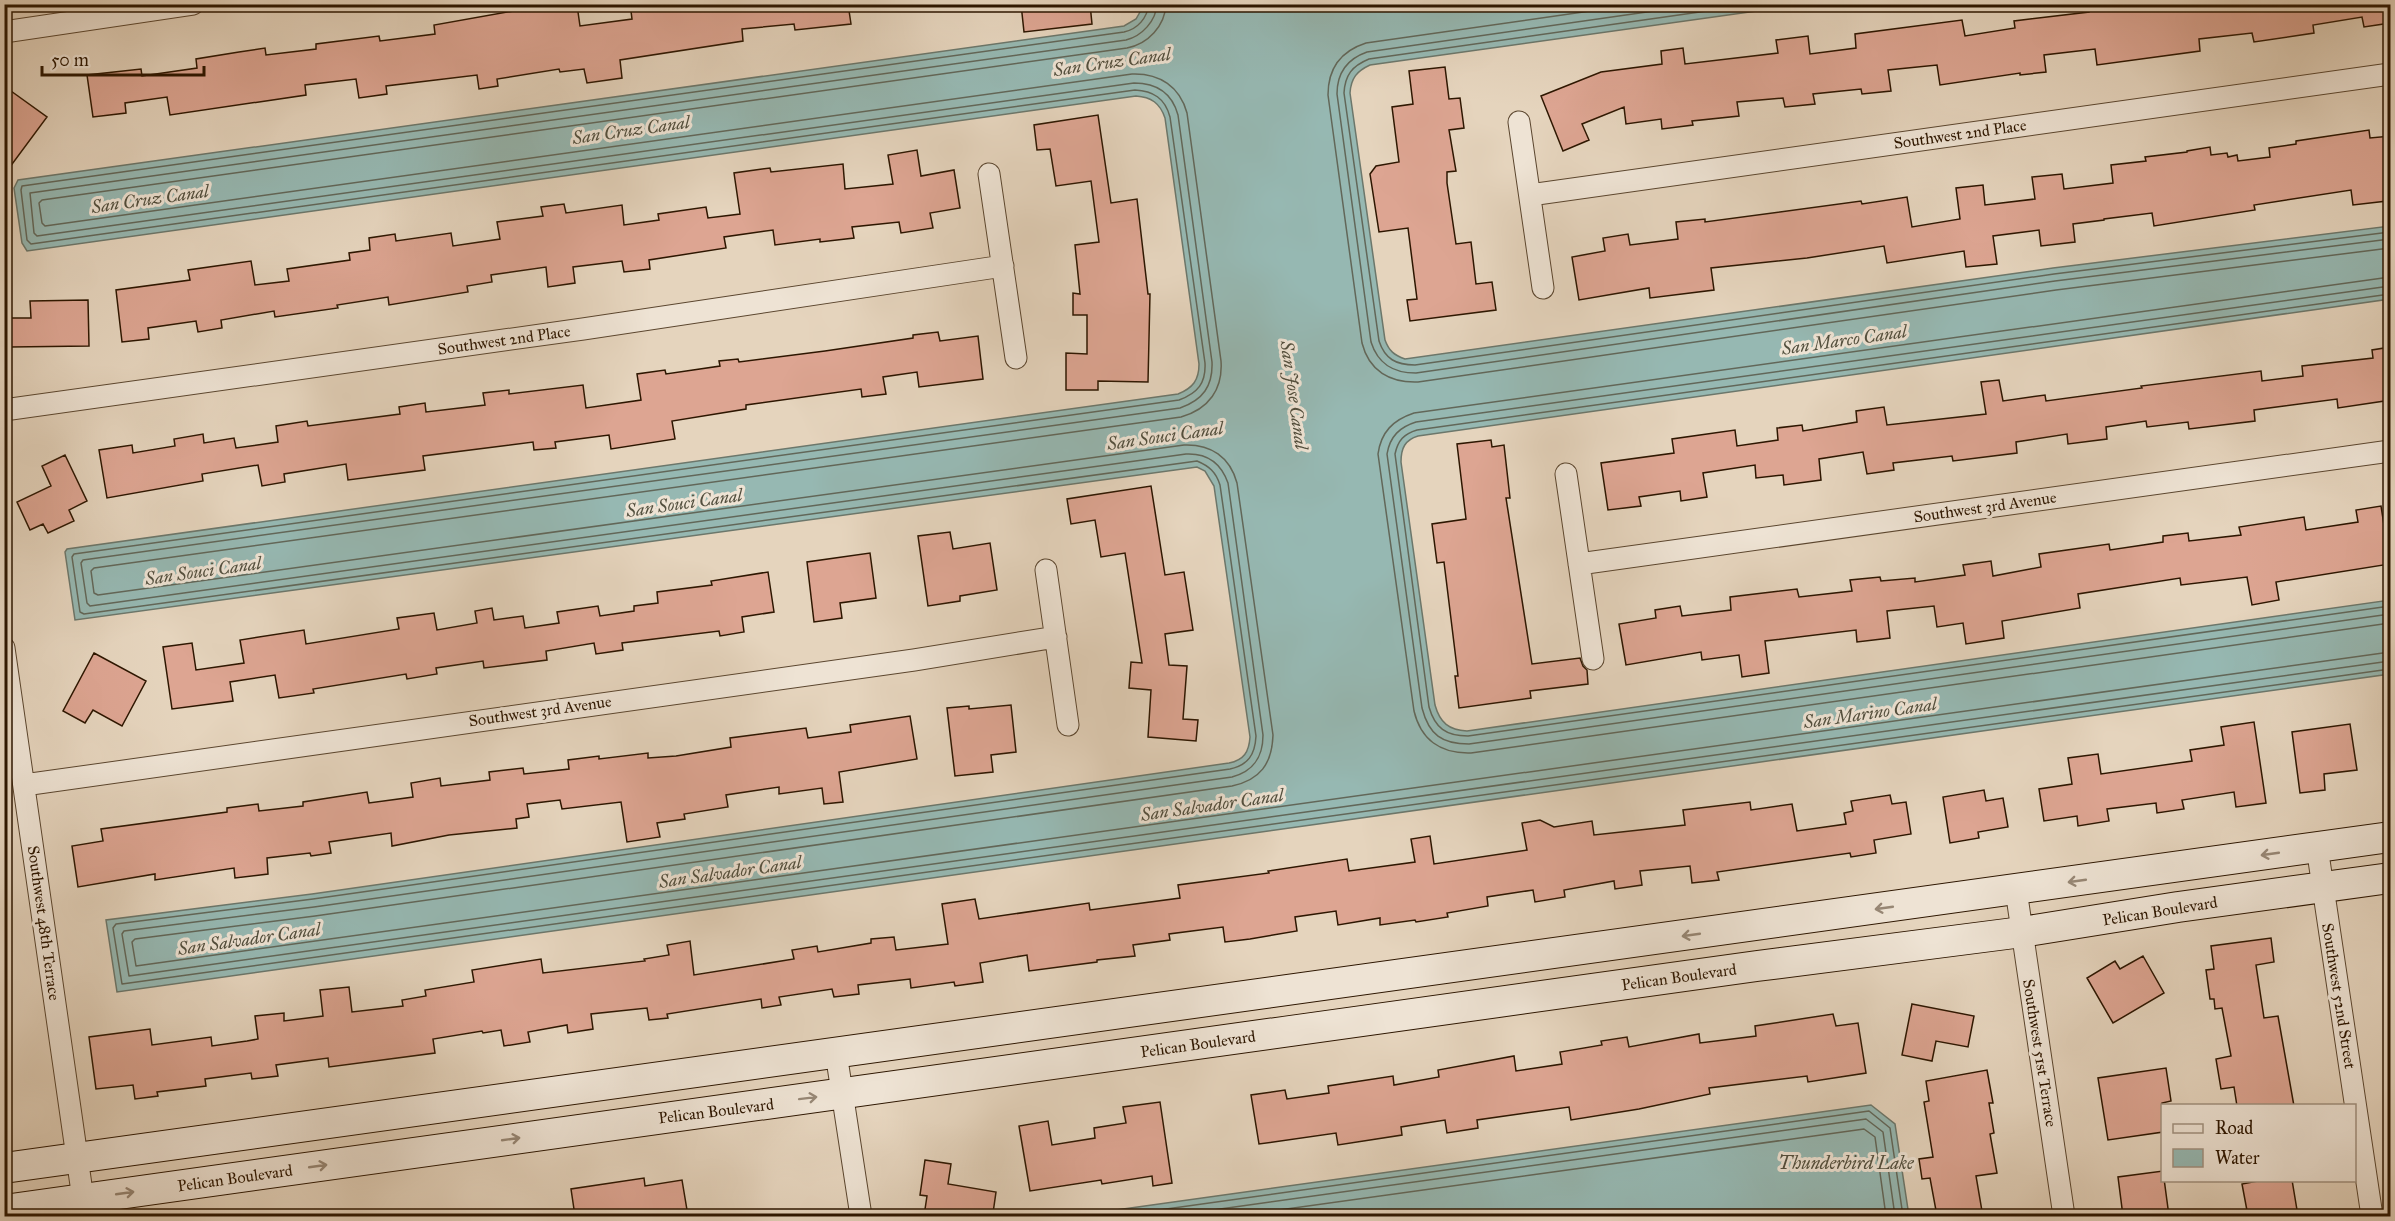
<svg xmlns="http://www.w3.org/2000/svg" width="2395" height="1221" font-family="'IM FELL Great Primer',serif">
<rect width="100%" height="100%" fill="#e5d4bd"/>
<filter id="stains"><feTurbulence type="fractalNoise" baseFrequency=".00333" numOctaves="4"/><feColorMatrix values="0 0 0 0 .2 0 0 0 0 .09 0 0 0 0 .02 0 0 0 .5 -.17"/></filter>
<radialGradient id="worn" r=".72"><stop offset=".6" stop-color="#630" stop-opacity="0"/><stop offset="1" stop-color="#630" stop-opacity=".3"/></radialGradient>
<!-- water -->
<path fill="#96b8b2" stroke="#6c776b" stroke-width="1.5" d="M1144,5H1799L1370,65C1357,71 1351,78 1350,93L1385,340C1389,351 1394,355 1405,359L2053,268L2390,226V299L1418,436C1405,440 1401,448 1401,462L1435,705C1440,723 1449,730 1467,731L2390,600V674L117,992L106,920L312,894L1229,763C1244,760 1249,752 1250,737L1214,486L1205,471L1197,467L75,620L65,552L67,549L1178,394C1193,388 1199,380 1199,364L1165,118C1160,103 1151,97 1136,96L27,251L22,243L14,188L18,180L1124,26L1136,19Z
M1871,1105L1895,1124L1909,1216H1073Z"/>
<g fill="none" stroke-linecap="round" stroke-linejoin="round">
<!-- shore -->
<path stroke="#626759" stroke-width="1.5" d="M1149,4C1147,18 1138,29 1124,32L22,186L21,190L27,240L31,244L1135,90C1153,91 1165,98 1170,117L1205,363C1206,383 1198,393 1179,400L74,554L72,557L80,612L84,614L1197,461C1209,466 1216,472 1220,485L1256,736C1255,755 1248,765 1230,769L313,899L116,924L113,928L122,984L2390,669
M1157,4C1156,21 1142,36 1126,40L30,193L34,233L37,236L1134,83C1156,83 1172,93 1178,115L1212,362C1213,386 1203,400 1180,408L83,560L81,563L87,603L90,606L1186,454C1207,453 1221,463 1228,483L1263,735C1263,757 1254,771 1232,777L314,907L124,931L122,934L129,976L2390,661
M1166,4C1165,26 1148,44 1127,48L42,200L39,203L42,223L45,226L1132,74C1160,73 1180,87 1187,113L1221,361C1223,389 1209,409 1181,417L94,568L91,571L94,593L98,595L1184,445C1211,444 1230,457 1237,483L1273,735C1272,764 1260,780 1232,786L315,916L135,939L132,942L136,966L2390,652
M1639,4L1366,43C1341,51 1328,69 1328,95L1362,343C1369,371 1390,383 1418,382L2056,290L2390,248
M1703,4L1367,52C1347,59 1337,72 1337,94L1371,342C1378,364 1393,373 1416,373L2055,281L2390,239
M1756,4L1369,59C1352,66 1345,75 1344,93L1379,341C1385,359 1396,365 1415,365L2054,274L2390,232
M2390,277L1414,413C1393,420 1381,432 1378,454L1414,711C1421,740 1441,754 1471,753L2390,623
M2390,286L1416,422C1400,427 1390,436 1387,454L1422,708C1429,735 1442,744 1469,744L2390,614
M2390,294L1417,430C1404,434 1398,440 1395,454L1429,707C1435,728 1446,736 1468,736L2390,606
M1116,1216L1869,1111L1890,1128L1903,1216
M1170,1216L1866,1119L1883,1132L1895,1216
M1235,1216L1864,1129L1875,1137L1886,1216"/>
</g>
<!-- building -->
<path fill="#dda592" stroke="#2d1600" stroke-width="1.5" d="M673,4H848L851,24L795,30L794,24L742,29L743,41L620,60L622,78L587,83L584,69L560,72L559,69L497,79L498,86L479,89L477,75L386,86L387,94L359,98L356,79L305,85L306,95L170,115L167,97L125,103L126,113L93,117L87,75L141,69L142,76L197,68L196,59L239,52L265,48L266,55L316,49V44L379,36L380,41L435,34L434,25L536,7V11L577,5L580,26L632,19L631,11Z
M1021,4H1090L1092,24L1024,32Z
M2088,4H2232V7L2251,4H2387L2390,23L2364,27L2362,17L2313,25L2314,33L2254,42L2252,33L2199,39L2200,51L2097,65L2095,49L2044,55L2046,72L2020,75V73L1940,85L1937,65L1888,70L1891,91L1862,94L1861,89L1813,94L1815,104L1785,107L1783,98L1737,102L1739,116L1692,121L1693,125L1662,129L1661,119L1626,124L1624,107L1582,124L1589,140L1563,151L1541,96L1601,72L1662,64L1661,51L1683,48L1685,64L1778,53L1776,40L1808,36L1810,54L1856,48L1855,34L1962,20L1965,36L2015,28L2014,21L2089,12Z
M1445,67L1449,99L1460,98L1464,128L1449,130L1456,171L1447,172V183L1456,244L1471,242L1476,284L1492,282L1496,310L1410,321L1407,300L1417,299L1408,228L1379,232L1370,174L1376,166L1399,162L1392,107L1413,104L1409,71Z
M4,86L47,117L4,175Z
M1098,115L1111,203L1137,199L1148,294H1150L1148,382L1098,381V390H1066V353L1087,354V315H1073V293L1080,294L1075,245L1099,242L1091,181L1056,186L1050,149L1037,150L1034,125Z
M2369,130L2370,138L2391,136V178L2385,179L2387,201L2353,205L2351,190L2254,205L2255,210L2154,226L2152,213L2104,219V220L2073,224L2075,242L2041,246L2039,230L1993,236L1997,264L1966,267L1964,251L1887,263L1884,246L1807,258L1711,268L1714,290L1650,298L1649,288L1579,300L1572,257L1605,251L1603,238L1628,234L1630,245L1678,239L1676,222L1705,219V222L1861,201L1862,204L1907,197L1912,227L1960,219L1956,188L1983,185L1985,205L2035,199L2032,177L2062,174L2064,189L2113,183L2111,165L2146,161L2145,157L2187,152V151L2210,147L2211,155L2227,153L2228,157L2237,155L2238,161L2270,157L2269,148L2296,144V141Z
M917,150L921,176L954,170L960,208L930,213L933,228L901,233L899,222L852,227L854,238L820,242V239L775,245L773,230L724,237L726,248L649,260L650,269L624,272L622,261L573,267L575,283L548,287L546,267L491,275L492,282L467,286L468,292L389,305L388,297L337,305L338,308L275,317L274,311L221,320L222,328L198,332L196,321L148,328L149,339L122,342L116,290L190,280L188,270L251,261L255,285L289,281L287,269L350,260L349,253L370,250L369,238L395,234L396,241L451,233L453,246L500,239L497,222L543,216L541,207L564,204L566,213L622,205L624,225L659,220L658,214L706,207L708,218L740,214L734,173L770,168L771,172L843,164L845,189L893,184L888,155Z
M88,300L89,346L10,347L9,318H31L30,301Z
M938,332L940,341L978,336L983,379L919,387L917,372L883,377L886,394L862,397L861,389L746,405V409L672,421L675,439L611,449L609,435L555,442L556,448L534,450L533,442L423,456L425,470L348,480L346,464L284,474L285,482L262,486L258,465L202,474L203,481L107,498L99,450L132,445L133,453L175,446L174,439L203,434L204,443L234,438L236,448L278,442L276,426L307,421L308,426L400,414L399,407L425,403L426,412L485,405L483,393L509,390V394L583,385L586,408L641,400L637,374L665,370L666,374L720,366L719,361L738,359L739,362L825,351L913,338V335Z
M2391,347V400L2338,408L2337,399L2254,410L2255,421L2189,429L2188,422L2147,427L2146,421L2106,427L2107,439L2068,444L2067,434L2016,442L2017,453L1953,461L1952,456L1893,463L1894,470L1867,474L1863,452L1819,459L1821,480L1784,485L1783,475L1756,478L1755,465L1703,473L1707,497L1681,501L1680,491L1639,497L1641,506L1608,510L1601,463L1674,453L1672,439L1735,430L1737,446L1778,440L1777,428L1802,425L1803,431L1857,422L1856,411L1884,407L1887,425L1986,414L1981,382L1999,380L2003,401L2045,395L2046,401L2142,388L2141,386L2261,371L2262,381L2303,376L2302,366L2373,358L2372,350Z
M1491,440L1492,447L1504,445L1510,498H1506L1532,664L1580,658L1583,666L1587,670L1588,684L1530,691L1531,698L1459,708L1455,676H1458L1444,562L1437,563L1432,524L1466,519L1457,444Z
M65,455L87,501L69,510L74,521L48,533L43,524L30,530L17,502L51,486L42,466Z
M1151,486L1165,575L1184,572L1193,630L1165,634L1169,665L1187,666L1183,719L1198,720L1196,741L1148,737L1151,690L1129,688L1131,662L1142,663L1125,553L1101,557L1095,520L1071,524L1067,499Z
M2381,506L2390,564L2276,582L2279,600L2252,605L2247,577L2181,585L2180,578L2078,594L2080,608L2002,621L2004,638L1966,644L1963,623L1937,627L1934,606L1887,611L1890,638L1857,642L1856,630L1765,641L1769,673L1742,677L1739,655L1702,660L1701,652L1626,665L1619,624L1656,618L1655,610L1680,606L1682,616L1731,610L1730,597L1797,589L1799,597L1852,591L1850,580L1880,577L1881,581L1915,578V582L1965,575L1963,565L1991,561L1993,576L2041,567L2039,554L2109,544L2110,550L2163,542V536L2188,533L2189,541L2241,535L2239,527L2304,517L2306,530L2358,522L2356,510Z
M950,532L953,549L990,543L997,590L960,596V601L928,606L918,536Z
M870,553L876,598L840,603L842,618L814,622L807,562Z
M768,572L774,612L742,617L744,632L720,636L719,631L622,643L623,650L596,654L594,643L546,651L547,660L484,668L483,661L436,668L437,674L407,679L406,674L313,689L314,693L279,698L275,675L230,682L233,701L172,709L163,647L192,643L196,670L244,663L240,640L304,630L306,644L399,629L397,618L434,613L437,630L477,623L475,611L492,608L494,620L523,616L525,628L559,623L557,612L598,606L600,616L634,611V606L658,603L657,592L712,585L711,581Z
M94,653L146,681L122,726L93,710L85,723L63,711Z
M1011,705L1016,752L991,755L993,772L955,776L947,708L969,706V709Z
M910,716L917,759L839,772L843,802L824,804L822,788L779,794V787L726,795L728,807L684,814L685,819L657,823L660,837L627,842L621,802L562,809L560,800L527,804L529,817L516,819L517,828L449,835L392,846L391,833L329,842L331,853L311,856L310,853L267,858L268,874L235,878L234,868L155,880V874L78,887L72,846L103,841L101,829L227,812V808L258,804L259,811L303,806V802L367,792L369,803L413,797L411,783L440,778L441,786L490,780L489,772L523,768L524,774L569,769L568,760L599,756V759L648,753V758L676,756L731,747L730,738L806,728L808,738L851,732L850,725Z
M2254,722L2266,803L2236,807L2234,792L2182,800L2184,809L2157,813L2156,803L2107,809L2109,821L2078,826L2077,816L2044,821L2039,789L2072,784L2068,758L2098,754L2101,774L2192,761L2190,750L2224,745L2221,727Z
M2350,724L2357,770L2324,774L2325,790L2300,793L2292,732Z
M1984,790L1986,801L2003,798L2008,827L1978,832L1979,838L1950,843L1943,797Z
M1890,795L1892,804L1906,802L1911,834L1874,840L1876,853L1851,857L1850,853L1717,872L1719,880L1692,883L1690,866L1640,871L1642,885L1615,889L1614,881L1564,890L1565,897L1535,902L1533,890L1487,897L1488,906L1447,913L1448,917L1416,922L1415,920L1380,925V918L1338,925L1336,911L1295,917L1297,931L1250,939L1225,942L1223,927L1169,934L1170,940L1133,945L1135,956L1097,960V962L1029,971L1027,955L980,963L983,982L955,986L954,982L911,988L910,979L858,985L859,994L834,997L832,989L779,997L781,1005L762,1008L761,999L667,1014L668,1018L649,1020L647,1008L591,1014L593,1029L568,1033L567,1025L528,1032L530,1042L504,1046L501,1030L483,1033L482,1031L433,1039L435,1053L329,1067L328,1058L276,1065L278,1076L252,1079L251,1073L205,1079L206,1086L157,1092L158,1096L135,1099L133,1085L96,1089L89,1037L150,1029L152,1045L211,1037L212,1046L247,1041L258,1039L255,1016L284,1013V1021L323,1016L320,990L349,987L352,1012L403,1006L402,1000L426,996L425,990L474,982L472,970L541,959L543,973L645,961L644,959L669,955L667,945L690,941L694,975L794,959L792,950L817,946L818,952L871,943V939L894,937L896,950L948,944L942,904L975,899L979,919L1089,903L1090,910L1180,898L1178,885L1269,873L1268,871L1347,859L1349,871L1415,862L1411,839L1430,836L1434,864L1527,850L1522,823L1540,820L1554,827L1592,821L1594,835L1685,825L1683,810L1750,802L1751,810L1792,804L1797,831L1846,824L1844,813L1853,811L1851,801Z
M2271,938L2274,962L2256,965L2264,1018L2278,1016L2294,1106H2237L2234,1087L2221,1089L2216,1059L2231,1056L2222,1008L2215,1009L2214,999H2210L2206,970L2214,969L2211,946Z
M2143,956L2164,993L2113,1023L2087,978L2115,961L2120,969Z
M1912,1004L1974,1016L1968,1047L1936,1041L1932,1061L1902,1055Z
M1833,1014L1836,1026L1858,1023L1866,1073L1808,1082L1807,1076L1709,1088L1710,1094L1639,1109L1571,1120L1569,1107L1477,1120L1478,1128L1447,1133L1445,1120L1401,1127L1402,1135L1338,1145L1336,1133L1259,1144L1251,1095L1285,1090L1287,1099L1329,1093L1328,1086L1393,1076L1394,1085L1439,1077L1438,1070L1514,1056L1516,1071L1562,1064L1560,1052L1602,1045L1601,1041L1627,1037L1629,1047L1699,1034L1700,1043L1756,1036L1755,1026Z
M2166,1068L2171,1101L2162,1103L2163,1132L2108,1140L2098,1078Z
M1987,1070L1993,1103H1989L1994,1133L1990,1134L1997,1173L1976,1176L1982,1211L1937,1216L1930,1178L1922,1179L1919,1159L1933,1157L1924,1102L1929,1101L1926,1081Z
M1160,1102L1172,1183L1153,1186L1152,1176L1102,1184L1101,1180L1030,1191L1019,1126L1048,1121L1052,1145L1095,1138L1094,1128L1126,1123L1123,1107Z
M925,1160L951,1164L948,1184L996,1192L993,1213L979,1211L978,1216H924L927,1196L920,1195Z
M2163,1171L2169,1216H2123L2118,1177Z
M644,1178L645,1186L682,1180L688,1216H575L571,1189Z
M2263,1180H2292L2298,1216H2248L2242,1184Z"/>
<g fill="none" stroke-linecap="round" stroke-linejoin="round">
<defs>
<path id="street" d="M4,32L193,4
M1519,122L1543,288
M989,174L1016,358
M1530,195L2390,74
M4,410L583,329L1003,266
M1566,474L1593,659
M1579,564L2390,451
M1046,570L1068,725
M4,648L83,1199
M24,785L914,660L1056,637
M2317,847L2372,1216
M2016,890L2064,1216
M836,1053L861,1216"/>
<path id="secondary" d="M4,1168L2390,837
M4,1210L1757,966L2022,932L2178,907L2390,878"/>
</defs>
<!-- street casing -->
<use href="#street" stroke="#5b462f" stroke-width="23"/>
<!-- secondary casing -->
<use href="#secondary" stroke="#2d1600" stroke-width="32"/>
<!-- street -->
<use href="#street" stroke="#eee3d4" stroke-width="21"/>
<!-- secondary -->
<use href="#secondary" stroke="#eee3d4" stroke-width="30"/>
</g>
<!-- one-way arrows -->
<defs><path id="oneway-shaft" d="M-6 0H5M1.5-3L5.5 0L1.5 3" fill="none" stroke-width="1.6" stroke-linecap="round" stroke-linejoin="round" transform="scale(1.5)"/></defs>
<g stroke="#978775">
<use href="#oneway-shaft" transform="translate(2270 854) rotate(172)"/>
<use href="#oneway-shaft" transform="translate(2077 881) rotate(172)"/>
<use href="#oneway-shaft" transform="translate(1884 908) rotate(172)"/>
<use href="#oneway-shaft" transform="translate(1691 935) rotate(172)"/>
<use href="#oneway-shaft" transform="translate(808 1098) rotate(-7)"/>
<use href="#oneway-shaft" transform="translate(511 1139) rotate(-8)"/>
<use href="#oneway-shaft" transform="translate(318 1166) rotate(-8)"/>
<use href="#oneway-shaft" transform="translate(125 1193) rotate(-8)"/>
</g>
<g text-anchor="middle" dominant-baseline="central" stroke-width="6" stroke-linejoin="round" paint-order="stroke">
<!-- street labels -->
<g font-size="16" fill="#2d1600" stroke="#eee3d4">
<text transform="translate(1960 134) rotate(-8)">Southwest 2nd Place</text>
<text transform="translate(504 340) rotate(-8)">Southwest 2nd Place</text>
<text transform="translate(1985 507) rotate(-8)">Southwest 3rd Avenue</text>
<text transform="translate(540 711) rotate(-8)">Southwest 3rd Avenue</text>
<text transform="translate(2160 911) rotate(-9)">Pelican Boulevard</text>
<text transform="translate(44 923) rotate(82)">Southwest 48th Terrace</text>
<text transform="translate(1679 977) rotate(-8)">Pelican Boulevard</text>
<text transform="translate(2339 996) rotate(81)">Southwest 52nd Street</text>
<text transform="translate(1198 1044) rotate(-8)">Pelican Boulevard</text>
<text transform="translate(2040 1053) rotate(81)">Southwest 51st Terrace</text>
<text transform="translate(716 1111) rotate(-7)">Pelican Boulevard</text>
<text transform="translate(235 1178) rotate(-8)">Pelican Boulevard</text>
</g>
<!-- water labels -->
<g font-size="18" font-style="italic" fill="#524f3e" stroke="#eee3d4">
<text transform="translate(1112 62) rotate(-8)">San Cruz Canal</text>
<text transform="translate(631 130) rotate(-8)">San Cruz Canal</text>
<text transform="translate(150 199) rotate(-8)">San Cruz Canal</text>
<text transform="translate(1844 340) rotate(-8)">San Marco Canal</text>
<text transform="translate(1294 395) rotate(82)">San Jose Canal</text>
<text transform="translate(1165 436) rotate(-8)">San Souci Canal</text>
<text transform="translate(684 503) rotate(-8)">San Souci Canal</text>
<text transform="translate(203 571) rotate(-8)">San Souci Canal</text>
<text transform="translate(1870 713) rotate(-8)">San Marino Canal</text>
<text transform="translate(1212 805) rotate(-8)">San Salvador Canal</text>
<text transform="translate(730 872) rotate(-8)">San Salvador Canal</text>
<text transform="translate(249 939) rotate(-8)">San Salvador Canal</text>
<text x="1846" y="1163">Thunderbird Lake</text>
</g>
</g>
<!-- margin -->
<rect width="2395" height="1221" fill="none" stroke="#e5d4bd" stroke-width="24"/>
<rect x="6" y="6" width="2383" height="1209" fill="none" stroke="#2d1600" stroke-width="3"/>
<rect x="12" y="12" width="2371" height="1197" fill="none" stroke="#2d1600" stroke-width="1.5"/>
<!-- legend -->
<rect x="2161" y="1104" width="195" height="78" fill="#eee3d4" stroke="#a1917f" stroke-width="1.5"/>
<rect x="2173" y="1124" width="30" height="9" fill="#eee3d4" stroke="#a1917f" stroke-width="1.5"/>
<text x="2215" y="1134" font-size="18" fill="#2d1600">Road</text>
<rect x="2173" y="1149" width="30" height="18" fill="#96b8b2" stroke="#a1917f" stroke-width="1.5"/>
<text x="2215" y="1164" font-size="18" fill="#2d1600">Water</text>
<!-- scale -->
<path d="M42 66v9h162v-9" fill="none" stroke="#2d1600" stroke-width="3"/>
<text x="51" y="66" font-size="18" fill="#2d1600" stroke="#eee3d4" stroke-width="4.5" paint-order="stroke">50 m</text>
<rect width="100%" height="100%" filter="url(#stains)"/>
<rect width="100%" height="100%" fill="url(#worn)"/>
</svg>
